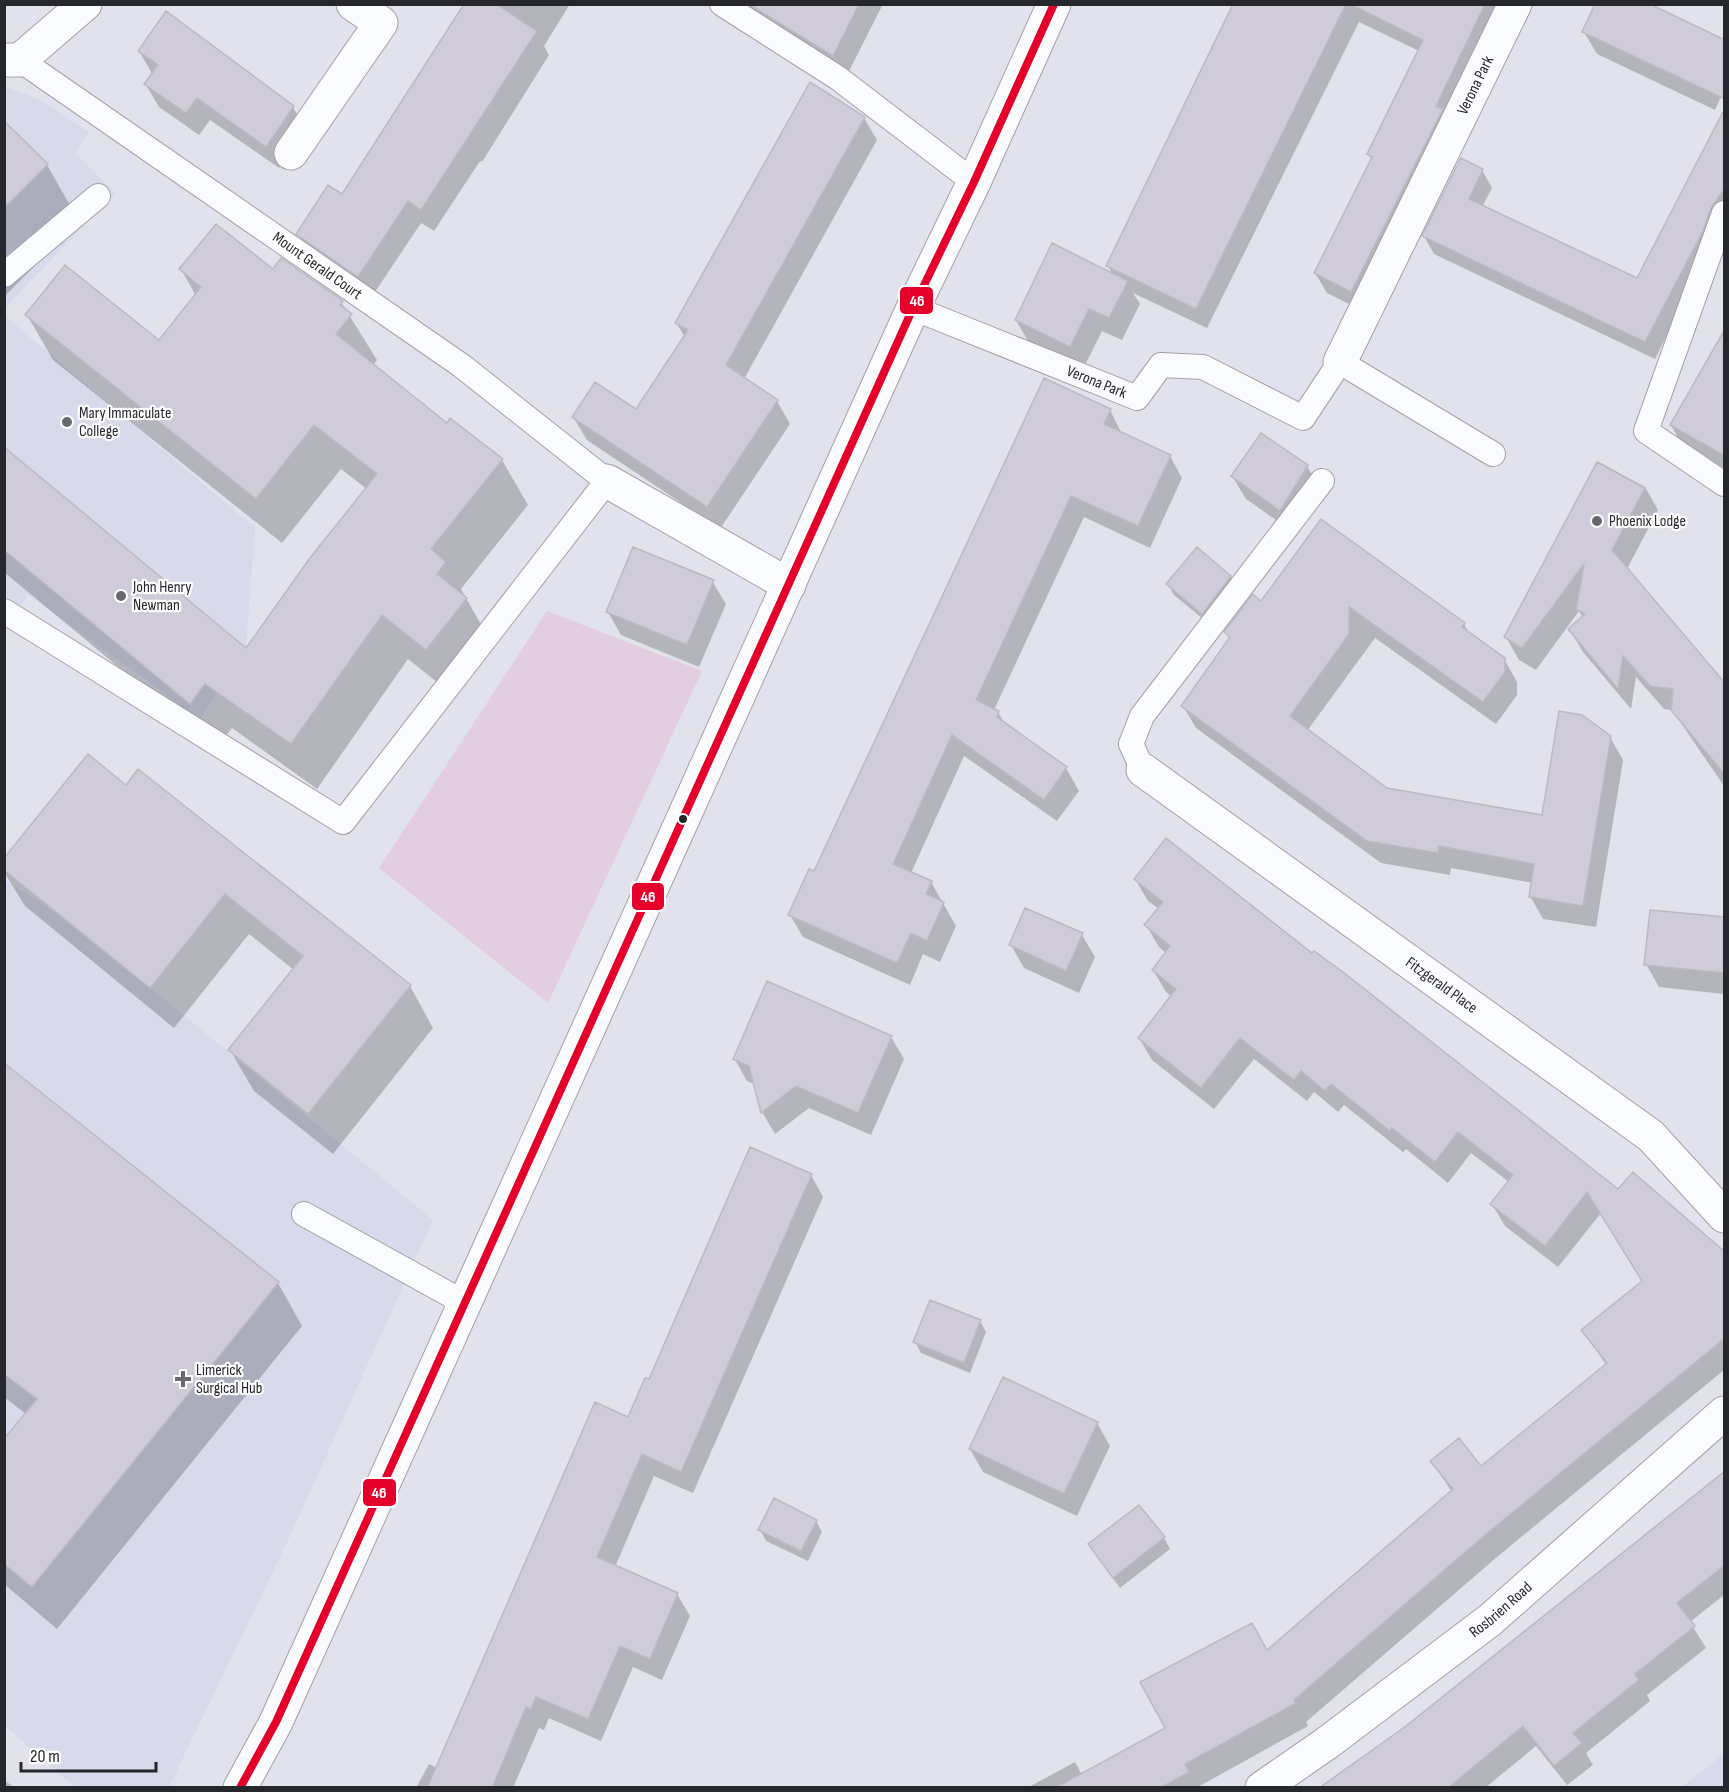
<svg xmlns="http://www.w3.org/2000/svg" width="1729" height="1792" font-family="'Sofia Sans Condensed',sans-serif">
<rect width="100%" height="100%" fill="#e1e2ec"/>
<!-- built -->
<path fill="#d8d9eb" d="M5,86L44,102L89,132L75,153L115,193L5,308Z
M5,316L255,528L246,647L200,719L28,595L5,625Z
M4,880L69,921L433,1220L289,1538L169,1787H75L5,1726Z
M1724,1754V1787H1682Z"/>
<!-- green -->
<path fill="#e3cedf" d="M547,611L702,671L548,1003L379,868Z"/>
<!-- shadow -->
<path fill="#0003" d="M466,4H570L544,46L549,55L482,162L480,161L434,231L421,223L371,298L311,257L298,234L342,196Z
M742,4H883L846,77Z
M1234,4H1506L1363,311L1327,293L1315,273L1372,160L1368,154L1419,51L1359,22L1207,328L1133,293L1140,304L1122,340L1102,331L1083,369L1029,343L1016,320L1113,275L1108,266Z
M1584,32L1724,90L1715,110L1597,54Z
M139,51L293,107L306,130L279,168L210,120L199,135L159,107L146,85L153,75Z
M1724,111V221L1655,359L1434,254L1424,236L1482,170L1492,188L1482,207L1637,280Z
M864,118L877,140L744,379L777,401L790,424L720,529L587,440L573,417L636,411L685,337L676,323Z
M4,123L47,165L79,221L4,297Z
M181,269L274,271L341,302L377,360L373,365L447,425L502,460L528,505L461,589L492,644L452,694L408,659L317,789L232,728L216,748L4,572V449L246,650L367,489L341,469L282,543L53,360L27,315L159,342L196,296Z
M1724,331V470L1683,447L1671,425Z
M1110,410L1122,434L1170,456L1182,478L1150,548L1084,517L994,710L998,712L1006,726L1066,768L1079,791L1057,821L964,756L911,873L931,882L956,926L940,962L923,954L910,985L803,937L790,915Z
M1599,462L1645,487L1658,510L1627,569L1724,684V786L1672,710L1664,709L1636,677L1631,709L1583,652L1570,630L1583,618L1579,611L1536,670L1519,660L1506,637Z
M1307,466L1320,489L1293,532L1246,499L1232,476Z
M1321,522L1464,624L1469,633L1504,659L1517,682V695L1496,724L1375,638L1307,731L1387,790L1543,817L1610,737L1623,760L1596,927L1543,919L1530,896L1533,883L1451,868L1450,875L1381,863L1196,728L1183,706L1230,640L1226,632L1261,603Z
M1230,577L1237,588L1209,624L1174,595L1168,584Z
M712,581L726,604L699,667L621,635L608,612Z
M126,787L410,986L433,1028L333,1154L254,1091L230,1050L294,970L249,934L174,1028L25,906L4,872V861Z
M1135,879L1619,1191L1724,1254V1370L1497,1557L1306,1722L1308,1726L1196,1788H1027L1075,1762L1082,1775L1167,1728L1267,1652L1452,1492L1432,1462L1481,1468L1606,1365L1583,1330L1643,1282L1601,1213L1558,1267L1505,1226L1492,1204L1509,1182L1471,1153L1448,1183L1406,1149L1403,1152L1344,1105L1338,1112L1314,1092L1307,1101L1254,1059L1214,1109L1152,1060L1139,1038L1172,997L1166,992L1153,970L1166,953L1159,947L1146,925L1159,909L1148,901Z
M1724,919V994L1659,987L1646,964Z
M1082,935L1095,957L1079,993L1024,968L1011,945Z
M891,1037L904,1059L871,1135L809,1108L775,1134L762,1112L754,1084L747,1081L734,1058Z
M4,1065L278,1283L302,1326L57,1629L4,1584V1441L26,1414L4,1397Z
M811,1175L823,1197L693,1493L654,1476L615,1567L677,1594L690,1616L662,1680L633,1667L601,1741L549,1718L544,1730L539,1728L513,1788H416L429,1764L437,1768L649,1381Z
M980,1321L986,1332L970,1373L921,1353L915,1342Z
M1097,1423L1110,1446L1077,1516L983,1472L970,1449Z
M1724,1473V1595L1690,1622L1706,1648L1647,1695L1650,1701L1586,1753L1593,1765L1567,1785L1536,1746L1485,1788H1321L1407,1727Z
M816,1521L822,1532L808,1561L766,1541L760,1530Z
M1164,1538L1170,1549L1120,1588L1089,1545Z
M4,1780L15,1788H4Z"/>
<!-- building -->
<path fill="#d0cbd8" stroke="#bbbac1" stroke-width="1.5" d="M464,4H496L537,31L421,210L408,201L358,277L296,234L328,185L342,194Z
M749,4H859L833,56Z
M1233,4H1346L1196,309L1106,266Z
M1350,4H1485L1436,106L1443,109L1351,292L1314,273L1372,157L1367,154L1423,40Z
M1595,4H1650L1725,40V99L1582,32Z
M166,11L294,106L266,147L197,98L186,113L144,84L158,65L138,51Z
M810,82L865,117L726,365L778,400L707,507L572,417L595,382L636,409L688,330L675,323Z
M1725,108V188L1711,208L1703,231L1645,342L1422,236L1461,158L1483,169L1469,199L1637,278Z
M4,121L48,164L4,208Z
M216,224L273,269L281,258L343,301L340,305L352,314L336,334L447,423L450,418L503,459L431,549L446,562L437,574L467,598L426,650L382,615L291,744L205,684L190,704L4,550V447L246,648L310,558L377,474L314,425L256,499L25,315L65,265L159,340L201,287L179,269Z
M1052,243L1128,281L1109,318L1089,309L1070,347L1015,320Z
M1725,329V456L1670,425Z
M1044,378L1111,409L1104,424L1171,455L1138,526L1071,496L976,700L999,711L997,717L1067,767L1044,800L952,735L893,864L932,881L926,894L944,902L927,941L911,933L897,963L788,915L809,869L814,871Z
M1261,433L1308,465L1280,511L1231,476Z
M1597,462L1645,488L1612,550L1725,683V775L1671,710L1673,689L1650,686L1623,656L1618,689L1568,629L1585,614L1576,610L1584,564L1522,648L1504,637Z
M1321,519L1465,623L1462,627L1505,658V672L1483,702L1349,607V634L1290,716L1387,788L1542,815L1559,711L1582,715L1611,736L1583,906L1529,897L1534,864L1439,846L1438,853L1367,841L1181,706L1230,637L1224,632L1253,594L1261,601Z
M633,547L714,580L687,645L606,612Z
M1197,547L1231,576L1202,614L1166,584Z
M88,754L126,785L138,769L411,985L308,1114L228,1050L303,956L225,894L150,988L4,870V858Z
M1166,838L1312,953L1314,951L1343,972L1618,1189L1633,1172L1725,1252V1338L1485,1535L1294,1700L1296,1703L1185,1764L1189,1772L1160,1788H1055L1165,1728L1140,1682L1252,1623L1267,1650L1453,1489L1430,1461L1459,1438L1481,1466L1607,1363L1581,1330L1642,1281L1587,1192L1545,1246L1490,1204L1513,1175L1458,1132L1435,1162L1392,1128L1390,1131L1331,1084L1325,1091L1301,1071L1294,1080L1240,1038L1201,1088L1138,1038L1176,989L1152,970L1170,946L1144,925L1163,902L1134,879Z
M1025,908L1083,933L1066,971L1009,945Z
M1650,910L1725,917V973L1644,965Z
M767,981L892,1036L858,1113L796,1086L761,1113L749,1066L733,1059Z
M4,1063L279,1282L32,1587L4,1564V1439L37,1399L4,1374Z
M750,1147L812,1174L681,1472L642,1454L597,1557L678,1593L650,1659L620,1646L588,1719L536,1697L531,1709L526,1707L492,1788H427L595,1402L628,1417L645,1378L649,1379Z
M930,1300L981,1320L964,1363L913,1342Z
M1003,1377L1098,1422L1064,1494L969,1449Z
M1725,1471V1565L1677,1603L1695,1626L1635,1674L1639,1680L1573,1733L1582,1743L1554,1766L1523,1726L1448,1788H1319L1406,1726Z
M774,1498L817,1520L801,1551L758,1530Z
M1139,1505L1165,1537L1113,1578L1088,1544Z"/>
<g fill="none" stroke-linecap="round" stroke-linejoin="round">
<defs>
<g id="service">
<path d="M722,4L838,78L974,182"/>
<path d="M1724,213L1646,431L1724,484"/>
<path d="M4,275L98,196"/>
<path id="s1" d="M913,308L1137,398L1161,365L1203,367L1303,418L1340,362L1493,454"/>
<path d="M4,611L343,822L607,481L462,366L20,60"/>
<path d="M1143,770L1131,744L1142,716L1322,481"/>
<path d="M304,1214L463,1302"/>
</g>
<g id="minor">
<path d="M4,60H20L85,4"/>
<path d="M291,153L381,23L353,4"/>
<path id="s2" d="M1340,362L1515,4"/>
<path d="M607,481L789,585"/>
<path id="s3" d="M1143,770L1651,1136L1724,1216"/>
</g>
<g id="secondary">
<path d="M240,1788L276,1722L913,308L974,182L1054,4"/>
<path id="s4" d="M1262,1788L1327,1743L1490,1620L1724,1413"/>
</g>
</defs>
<!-- service casing -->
<use href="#service" stroke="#a1a1a8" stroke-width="26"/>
<!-- minor casing -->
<use href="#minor" stroke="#a1a1a8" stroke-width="35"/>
<!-- secondary casing -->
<use href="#secondary" stroke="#a1a1a8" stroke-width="35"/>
<!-- service -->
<use href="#service" stroke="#fafbfc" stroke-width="24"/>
<!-- minor -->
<use href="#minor" stroke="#fafbfc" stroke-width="33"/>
<!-- secondary -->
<use href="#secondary" stroke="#fafbfc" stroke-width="33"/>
<defs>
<path id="bus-1" d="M240,1788L276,1722L913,308L974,182L1054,4"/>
</defs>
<!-- bus-1 casing -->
<use href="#bus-1" stroke="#fff" stroke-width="12"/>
<!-- bus-1 -->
<use href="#bus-1" stroke="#e4002b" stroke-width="8"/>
</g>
<!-- markers -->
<g fill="#676870" stroke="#fff" stroke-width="2">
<circle cx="67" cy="422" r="6"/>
<circle cx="1597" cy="521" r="6"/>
<circle cx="121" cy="596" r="6"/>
<path d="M180 1370h6v6h6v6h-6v6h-6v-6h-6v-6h6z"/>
</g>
<circle fill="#26272d" stroke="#fff" stroke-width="2" cx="683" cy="819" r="5"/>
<g text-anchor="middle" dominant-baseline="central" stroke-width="4.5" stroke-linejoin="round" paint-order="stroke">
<!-- street labels -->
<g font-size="16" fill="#26272d" stroke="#fff">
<text stroke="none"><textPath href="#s2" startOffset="308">Verona Park</textPath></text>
<text transform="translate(317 266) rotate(35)">Mount Gerald Court</text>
<text stroke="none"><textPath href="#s1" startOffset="198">Verona Park</textPath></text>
<text stroke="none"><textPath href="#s3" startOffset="368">Fitzgerald Place</textPath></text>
<text stroke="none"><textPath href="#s4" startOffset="298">Rosbrien Road</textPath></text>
</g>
<!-- poi labels -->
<g font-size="16" fill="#26272d" stroke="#fff" text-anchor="start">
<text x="79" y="413">Mary Immaculate<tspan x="79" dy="18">College</tspan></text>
<text x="1609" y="521">Phoenix Lodge</text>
<text x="133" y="587">John Henry<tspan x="133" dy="18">Newman</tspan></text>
<text x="196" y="1370">Limerick<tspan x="196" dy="18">Surgical Hub</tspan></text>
</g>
</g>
<g stroke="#fff" stroke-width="2">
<rect x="899" y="286" width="35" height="29" rx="6" fill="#e4002b"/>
<rect x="631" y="882" width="34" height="29" rx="6" fill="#e4002b"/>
<rect x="362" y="1478" width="35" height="29" rx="6" fill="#e4002b"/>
</g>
<g font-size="16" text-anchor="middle" font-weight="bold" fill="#fff">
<text x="917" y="306">46</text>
<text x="648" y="902">46</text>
<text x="379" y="1498">46</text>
</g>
<!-- border -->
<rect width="1729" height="1792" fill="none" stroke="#26272d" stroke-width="12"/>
<!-- scale -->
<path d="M21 1762v9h135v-9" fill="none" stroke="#26272d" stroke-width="3"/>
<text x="30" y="1762" font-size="18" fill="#26272d" stroke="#ffffff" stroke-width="4.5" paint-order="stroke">20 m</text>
</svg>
